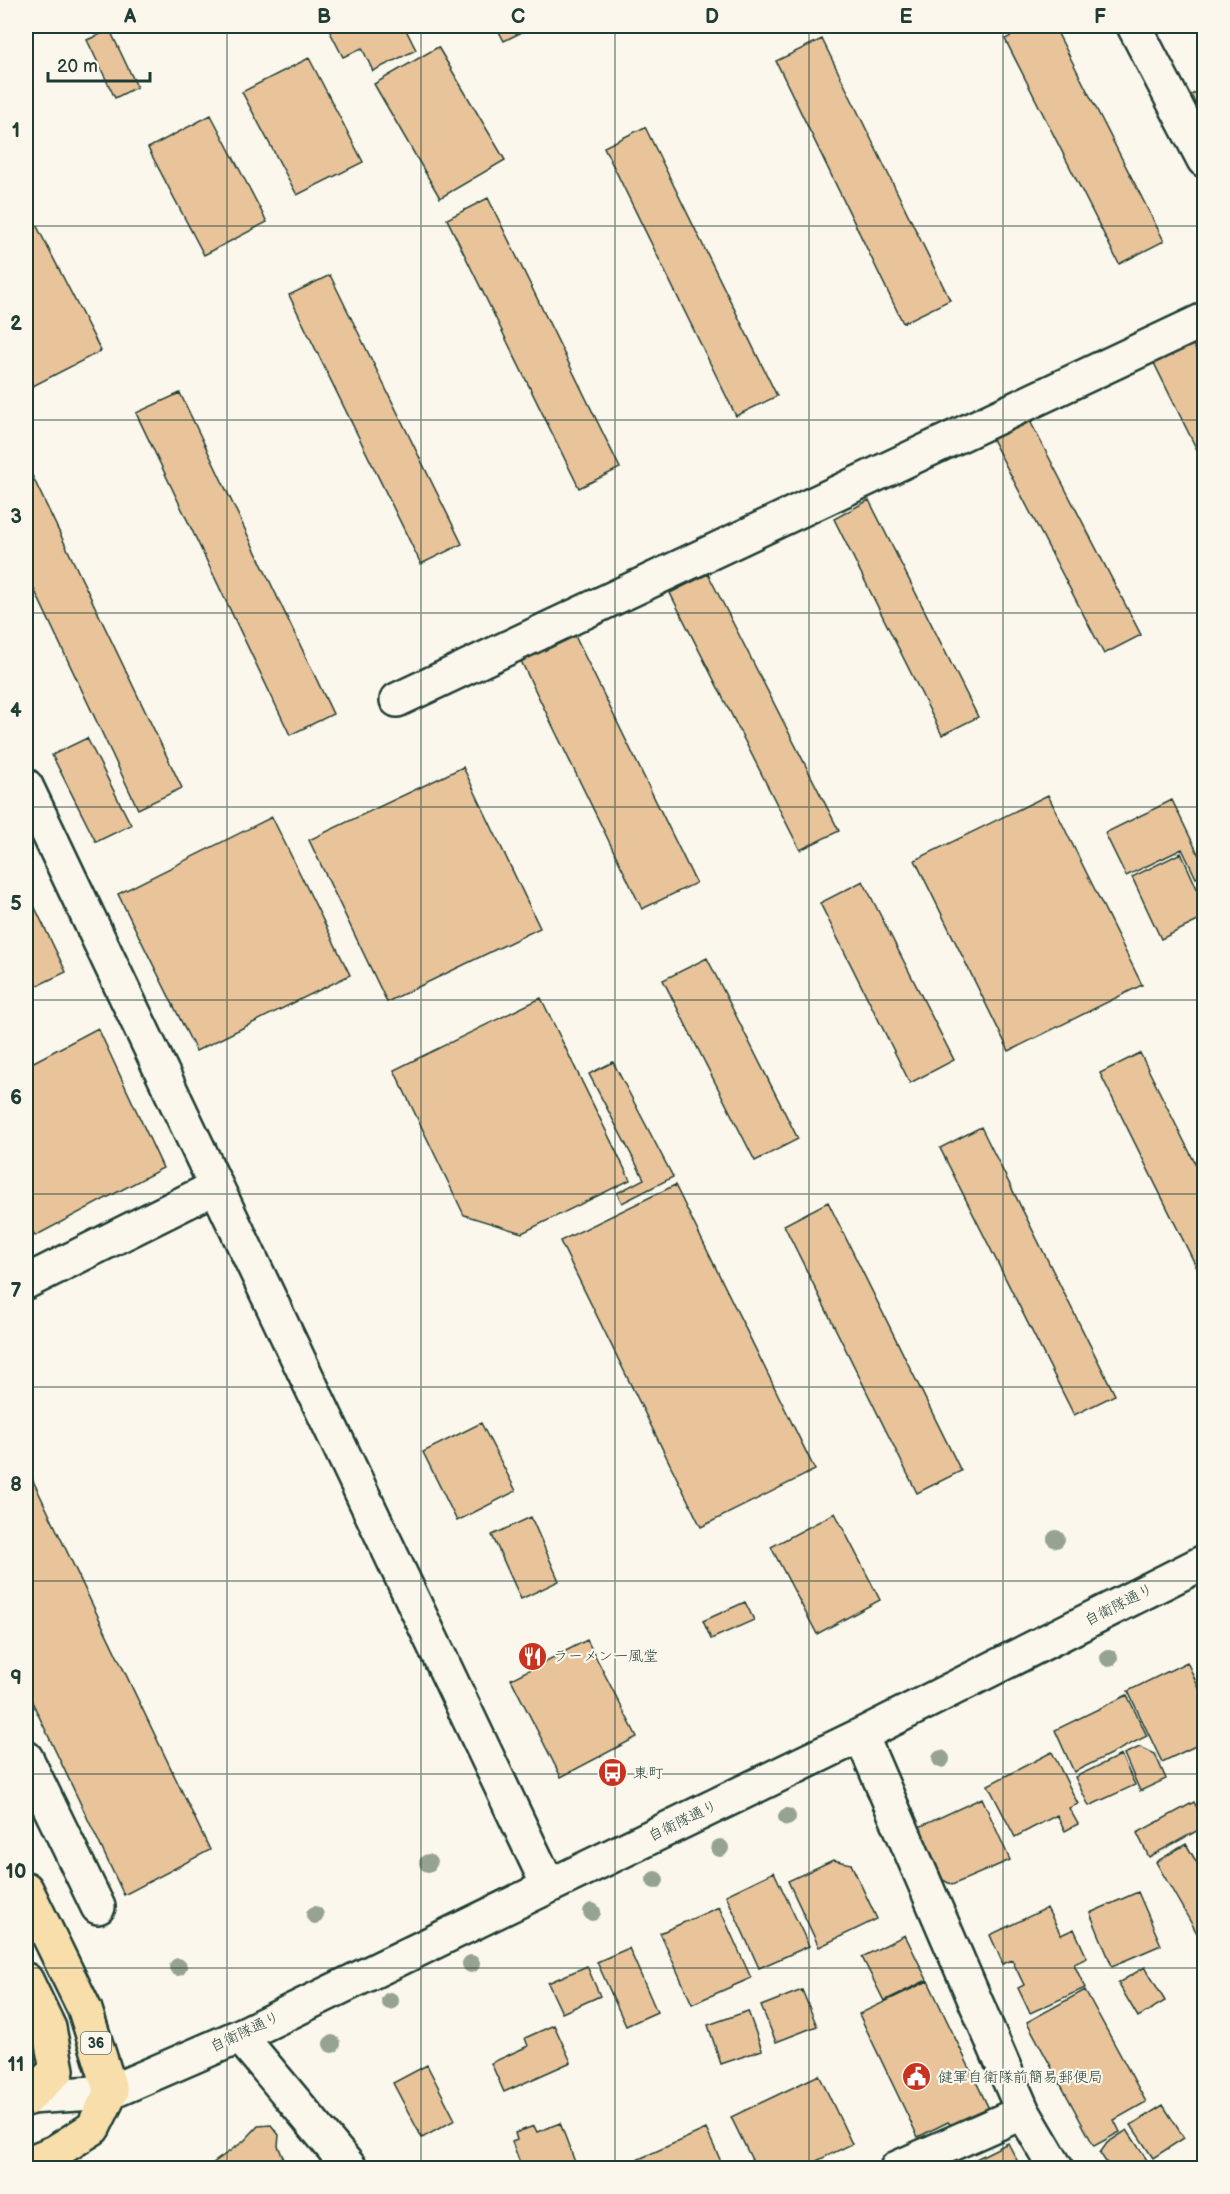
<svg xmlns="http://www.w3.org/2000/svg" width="1230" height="2194" font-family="'Balsamiq Sans','Klee One',sans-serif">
<rect width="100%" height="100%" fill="#fbf7ec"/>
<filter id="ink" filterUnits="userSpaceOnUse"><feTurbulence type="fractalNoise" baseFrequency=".0167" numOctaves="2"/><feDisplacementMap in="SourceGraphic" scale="12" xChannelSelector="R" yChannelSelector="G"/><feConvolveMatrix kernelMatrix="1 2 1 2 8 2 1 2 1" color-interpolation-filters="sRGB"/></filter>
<g filter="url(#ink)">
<!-- building -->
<path fill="#e9c49a" stroke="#1f3d34" stroke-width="1.5" d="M327,26H404L416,50L373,71L362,48L343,57Z
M496,26H534L504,41Z
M1031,26H1054L1164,241L1119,264L1005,39Z
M110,30L137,87L115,98L87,40Z
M822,39L950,300L903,323L776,61Z
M438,47L505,160L440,198L374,84Z
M309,58L363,162L297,195L242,92Z
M1204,88V123L1191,95Z
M211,115L267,222L204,255L148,148Z
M645,127L777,396L736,416L604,147Z
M488,198L620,468L579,488L447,219Z
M26,205L101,351L33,386L26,371Z
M330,275L462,544L421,564L289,295Z
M1189,336L1204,367V464L1150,355Z
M180,393L333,714L290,735L136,413Z
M1028,417L1141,635L1104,654L991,437Z
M28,467L182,788L138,809L26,572V468Z
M869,500L978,717L942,735L834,519Z
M708,574L839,831L800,850L670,593Z
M574,634L696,883L642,909L521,661Z
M87,738L131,825L96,842L52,755Z
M463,767L540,928L387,1002L309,840Z
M1048,795L1142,985L1009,1051L915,860Z
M1172,800L1204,866V875L1196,878L1182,849L1126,876L1105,833Z
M272,817L350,975L196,1051L118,894Z
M1181,853L1204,904V918L1161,939L1132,877Z
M863,881L954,1060L910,1083L820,903Z
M26,889L66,972L26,991Z
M707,958L798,1139L755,1161L663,980Z
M541,998L630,1180L522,1233L464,1215L394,1070Z
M98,1028L163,1168L35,1236L26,1217V1066Z
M1140,1053L1204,1181V1282L1100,1073Z
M613,1062L673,1177L622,1203L617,1193L644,1179L589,1074Z
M981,1127L1115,1395L1074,1415L940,1148Z
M675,1185L815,1470L701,1527L560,1241Z
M828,1202L961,1471L917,1493L784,1225Z
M481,1423L516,1491L457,1521L423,1452Z
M26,1466L210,1850L124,1895L26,1689Z
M835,1513L880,1600L817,1634L771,1547Z
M531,1517L559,1581L521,1599L492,1535Z
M745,1602L754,1620L711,1639L703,1621Z
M587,1640L637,1737L561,1777L511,1679Z
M1187,1662L1204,1699V1742L1162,1762L1128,1691Z
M1127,1695L1147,1736L1074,1772L1055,1730Z
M1140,1747L1155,1754L1166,1779L1140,1791L1124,1754Z
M1052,1752L1078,1804L1069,1808L1078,1824L1065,1831L1057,1815L1015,1837L988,1785Z
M1121,1755L1135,1785L1089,1806L1075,1777Z
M982,1798L1010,1860L952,1885L943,1880L919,1827Z
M1194,1802L1204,1821V1827L1149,1857L1137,1833Z
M1186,1844L1204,1875V1938L1201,1940L1156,1862Z
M833,1860L851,1864L877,1919L819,1947L788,1881Z
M774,1872L809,1946L759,1968L726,1895Z
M1138,1892L1161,1945L1112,1966L1090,1913Z
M719,1907L751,1978L692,2004L660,1933Z
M1047,1908L1061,1935L1074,1929L1087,1958L1074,1964L1085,1988L1030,2013L1018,1988L1024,1985L1012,1960L1003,1964L990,1935Z
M905,1935L927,1980L884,2001L862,1957Z
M629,1948L657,2012L626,2026L597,1962Z
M587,1966L600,1996L562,2013L548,1983Z
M1145,1967L1165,2001L1138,2017L1118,1983Z
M928,1981L990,2111L954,2128L948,2122L918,2137L859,2014Z
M802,1990L817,2026L776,2042L761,2006Z
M1085,1990L1146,2102L1114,2120L1120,2132L1094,2146L1027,2022Z
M748,2011L762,2050L721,2064L708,2025Z
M554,2025L571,2062L504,2092L491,2063L528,2046L525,2038Z
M427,2065L455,2120L422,2138L393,2083Z
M819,2075L852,2144L802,2168H756L731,2117Z
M1163,2105L1184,2138L1153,2158L1131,2125Z
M560,2123L575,2162L561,2168H522L512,2142L517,2140L515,2133L534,2126L537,2132Z
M271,2125L279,2135L278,2146L288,2168H206L244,2141L258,2126Z
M706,2129L724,2168H619Z
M1127,2130L1147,2160L1135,2168H1110L1100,2153L1107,2143Z
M1008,2143L1021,2168H958Z"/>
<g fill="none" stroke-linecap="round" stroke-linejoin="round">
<defs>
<path id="minor" d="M1134,26L1204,160
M397,700L1204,320
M26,786L548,1885
M26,1282L216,1187
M861,1735L1023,2112L1056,2168
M26,1758L98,1907
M240,2036L350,2168
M29,2097L111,2092L240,2036L861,1735L1204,1562
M897,2168L1023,2112"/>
<path id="major" d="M26,1889L85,2010L111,2092L93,2128L55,2152L26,2164
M26,1980L49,2028L57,2070L26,2099"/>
</defs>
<!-- minor casing -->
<use href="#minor" stroke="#1f3d34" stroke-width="38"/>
<!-- major casing -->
<use href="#major" stroke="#1f3d34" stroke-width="38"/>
<!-- minor -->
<use href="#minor" stroke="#fbf7ec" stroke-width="33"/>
<!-- major -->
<use href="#major" stroke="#f8deab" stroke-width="33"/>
</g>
<!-- trees -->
<g fill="#96a392">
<circle cx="1056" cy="1539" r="9"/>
<circle cx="1109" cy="1658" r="9"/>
<circle cx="941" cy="1759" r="9"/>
<circle cx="787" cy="1817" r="9"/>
<circle cx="720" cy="1848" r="9"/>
<circle cx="428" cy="1863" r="9"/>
<circle cx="655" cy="1880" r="9"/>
<circle cx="592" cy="1912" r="9"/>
<circle cx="315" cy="1915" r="9"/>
<circle cx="471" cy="1964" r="9"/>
<circle cx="178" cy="1967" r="9"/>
<circle cx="390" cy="2001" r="9"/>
<circle cx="332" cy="2044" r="9"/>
</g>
</g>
<!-- grid -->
<path fill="none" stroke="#1f3d34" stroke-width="1.5" stroke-opacity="0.55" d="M227,26V2168M421,26V2168M615,26V2168M809,26V2168M1003,26V2168M26,226H1204M26,420H1204M26,613H1204M26,807H1204M26,1000H1204M26,1194H1204M26,1387H1204M26,1581H1204M26,1774H1204M26,1968H1204"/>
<!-- icons -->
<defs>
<symbol id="restaurant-disc" viewBox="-11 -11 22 22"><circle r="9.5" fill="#c8321e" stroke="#fbf7ec"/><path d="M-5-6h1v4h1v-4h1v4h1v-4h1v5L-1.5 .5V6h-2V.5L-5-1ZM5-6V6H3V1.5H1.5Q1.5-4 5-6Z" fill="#fff"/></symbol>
<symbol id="bus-disc" viewBox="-11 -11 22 22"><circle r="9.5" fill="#c8321e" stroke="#fbf7ec"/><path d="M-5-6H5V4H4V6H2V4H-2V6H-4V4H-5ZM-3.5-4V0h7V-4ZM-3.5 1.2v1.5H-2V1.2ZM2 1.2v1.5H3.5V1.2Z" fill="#fff"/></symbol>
<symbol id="civic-disc" viewBox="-11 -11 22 22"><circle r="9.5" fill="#c8321e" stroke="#fbf7ec"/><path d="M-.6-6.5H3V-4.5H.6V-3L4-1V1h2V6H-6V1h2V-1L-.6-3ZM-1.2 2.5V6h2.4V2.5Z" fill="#fff"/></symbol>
</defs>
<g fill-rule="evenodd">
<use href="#restaurant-disc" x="516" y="1640" width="33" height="33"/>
<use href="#bus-disc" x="596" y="1756" width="33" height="33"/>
<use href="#civic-disc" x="900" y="2060" width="33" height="33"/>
</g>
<g text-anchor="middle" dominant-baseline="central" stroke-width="4.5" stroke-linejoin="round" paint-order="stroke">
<!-- shield labels -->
<rect fill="#fbf7ec" stroke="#61756b" stroke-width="1.5" x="81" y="2032" width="30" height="22" rx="4.5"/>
<g font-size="14" font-weight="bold" fill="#1f3d34">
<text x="96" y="2043">36</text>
</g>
<!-- street labels -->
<g font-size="15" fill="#1f3d34" stroke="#fbf7ec">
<text transform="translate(1119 1605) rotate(-27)">自衛隊通り</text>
<text transform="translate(683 1821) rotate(-26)">自衛隊通り</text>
<text transform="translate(245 2032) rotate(-25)">自衛隊通り</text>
</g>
<!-- poi labels -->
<g font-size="15" fill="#1f3d34" stroke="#fbf7ec" text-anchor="start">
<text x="553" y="1656">ラーメン一風堂</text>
<text x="633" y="1773">東町</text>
<text x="938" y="2077">健軍自衛隊前簡易郵便局</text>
</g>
</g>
<!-- margin -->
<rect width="1230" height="2194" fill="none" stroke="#fbf7ec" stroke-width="66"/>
<!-- scale -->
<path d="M48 72v9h102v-9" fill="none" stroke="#1f3d34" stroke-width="3"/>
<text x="57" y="72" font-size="18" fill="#1f3d34" stroke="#fbf7ec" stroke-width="4.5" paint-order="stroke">20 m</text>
<rect x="33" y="33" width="1164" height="2128" fill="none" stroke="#1f3d34" stroke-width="2"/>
<g font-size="20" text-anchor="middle" font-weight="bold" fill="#1f3d34">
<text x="130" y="23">A</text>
<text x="324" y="23">B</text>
<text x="518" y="23">C</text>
<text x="712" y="23">D</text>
<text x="906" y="23">E</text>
<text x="1100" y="23">F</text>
<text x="16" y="137">1</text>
<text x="16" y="330">2</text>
<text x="16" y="523">3</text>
<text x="16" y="717">4</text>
<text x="16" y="910">5</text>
<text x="16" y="1104">6</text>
<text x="16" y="1297">7</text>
<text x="16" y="1491">8</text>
<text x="16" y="1684">9</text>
<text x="16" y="1878">10</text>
<text x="16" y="2071">11</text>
</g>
</svg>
